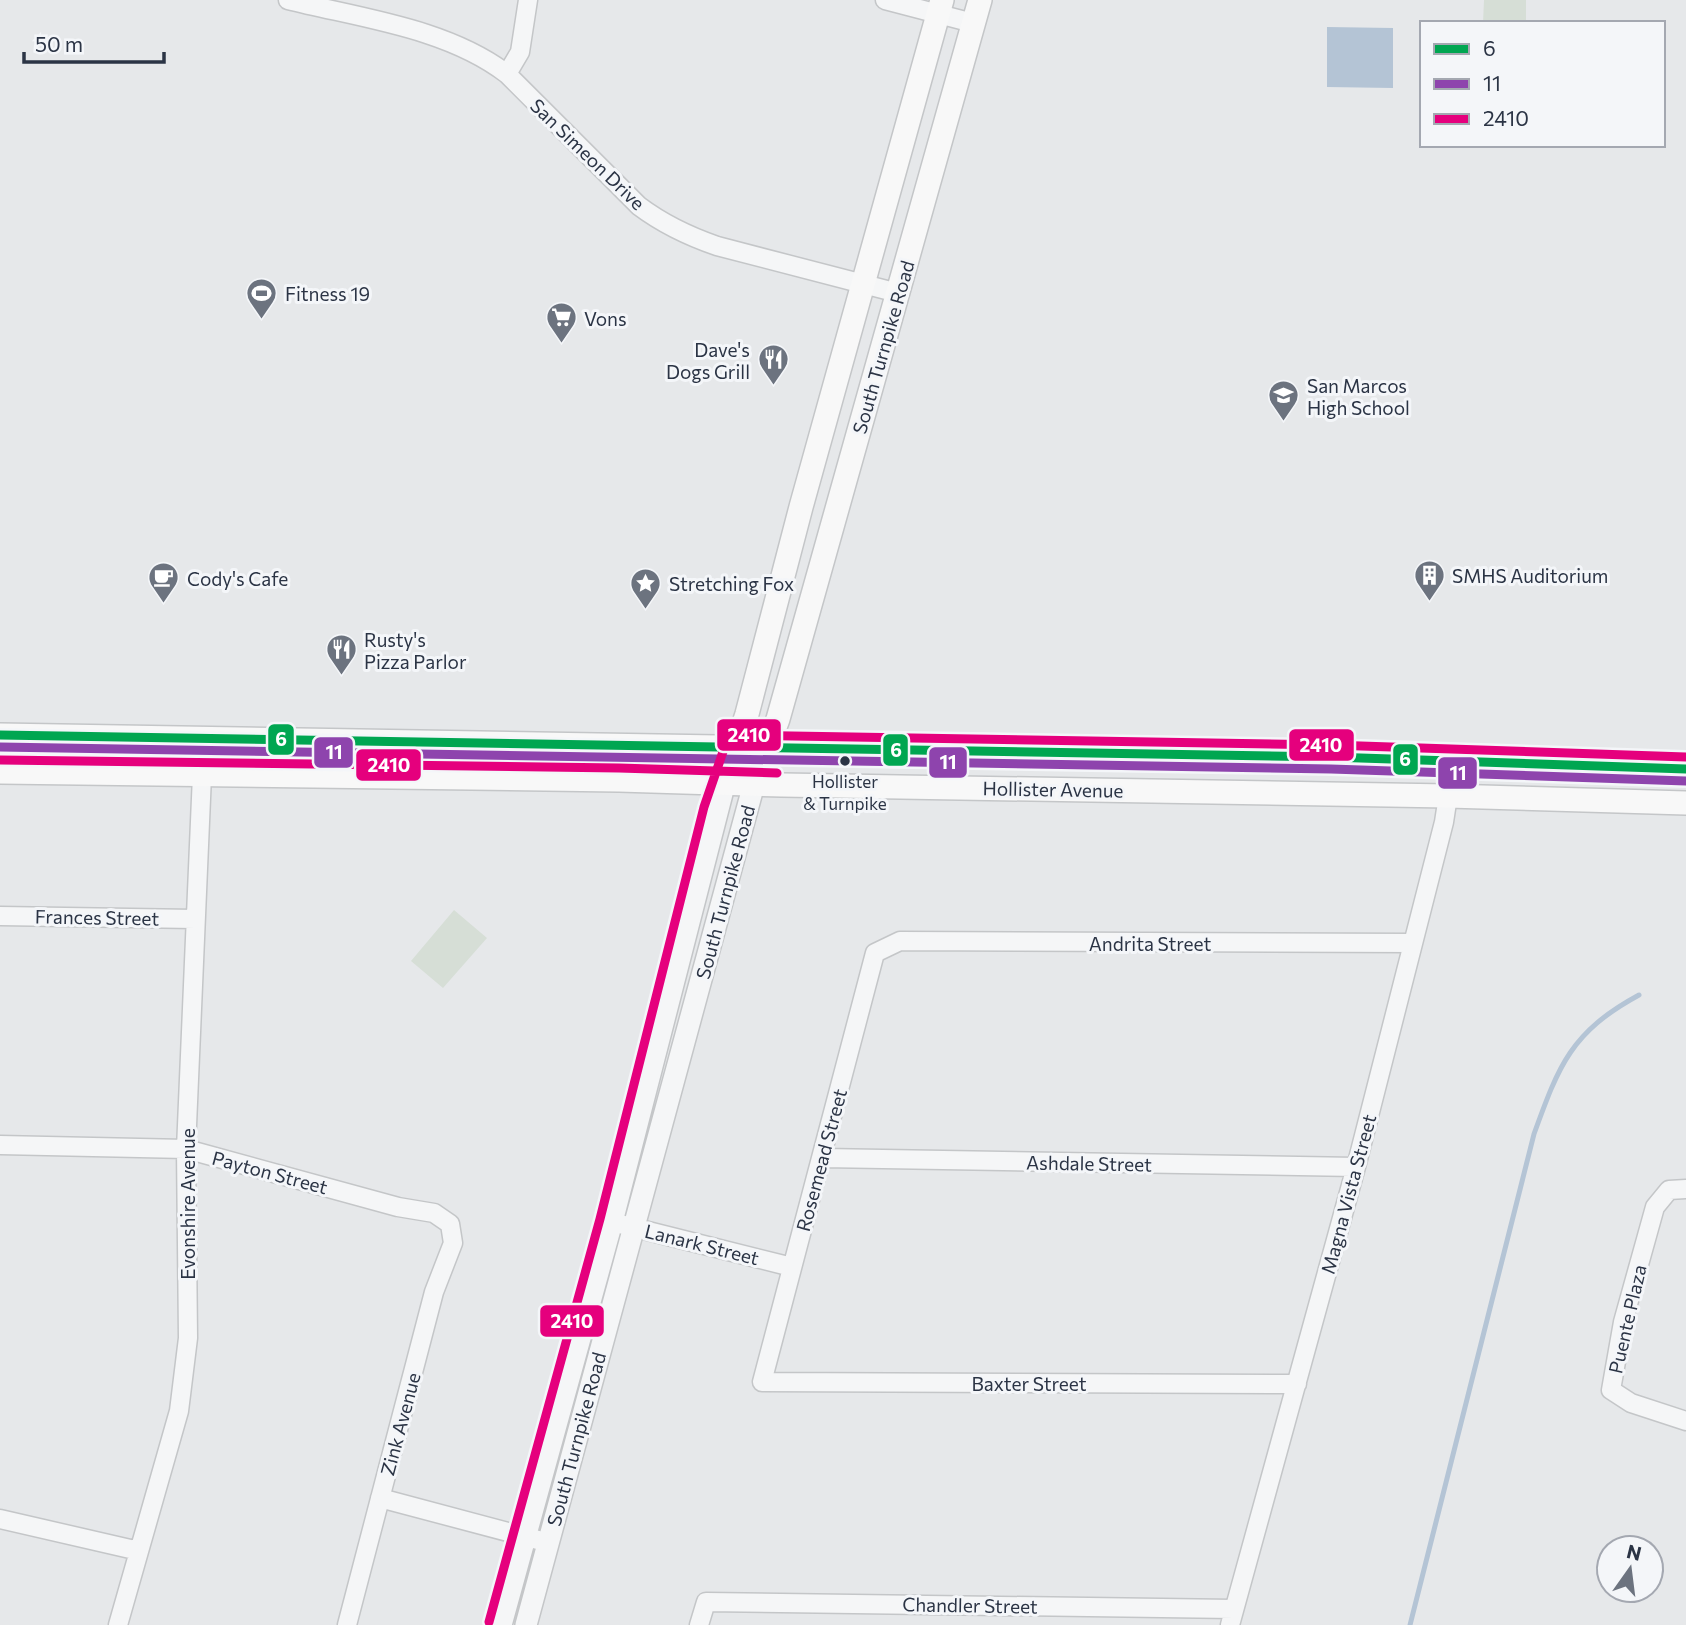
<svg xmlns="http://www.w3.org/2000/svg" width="1686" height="1625" font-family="Commissioner,sans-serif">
<rect width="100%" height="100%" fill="#e6e8ea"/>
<!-- green -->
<path fill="#d6ded6" d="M1484,0H1526V23H1483Z
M454,910L487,938L443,988L411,961Z"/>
<!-- water -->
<path fill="#b4c4d5" d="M1327,27L1393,28V88L1327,87Z"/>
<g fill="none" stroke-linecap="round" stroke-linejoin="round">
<!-- stream -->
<path stroke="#b4c4d5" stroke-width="5" d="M1410,1625L1534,1134C1559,1065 1571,1032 1639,995"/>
<defs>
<path id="minor" d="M288,0C360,18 447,28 507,74L639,206C663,224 688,236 717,246L898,293
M885,0L973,23
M507,74L520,52L528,0
M0,916L195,919
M0,1145L186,1149L398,1207L434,1213L450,1224L453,1243L434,1292L347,1625
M823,1158L1356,1167
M1686,1189L1669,1190L1655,1207L1623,1322L1611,1390L1631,1403L1686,1421
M612,1222L792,1267
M1297,1384L762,1382L875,953L900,941L1413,943
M380,1498L538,1540
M0,1519L139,1551
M118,1625L179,1411L188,1338L186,1149L202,775
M699,1625L706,1602L1234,1609
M1230,1625L1356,1167L1444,822L1448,796L1447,760"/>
<path id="tertiary" d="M501,1625L612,1222L725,782
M526,1625L754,784"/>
<path id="secondary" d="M0,735L1331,757L1686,769
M0,772L619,780L782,785L1448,796L1686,803
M725,782L747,714L801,507L942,0
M754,784L778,719L980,0"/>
</defs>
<!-- minor casing -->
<use href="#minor" stroke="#c4c6c8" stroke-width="21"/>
<!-- tertiary casing -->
<use href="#tertiary" stroke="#c4c6c8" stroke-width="24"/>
<!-- secondary casing -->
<use href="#secondary" stroke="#c4c6c8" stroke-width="26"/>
<!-- minor -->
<use href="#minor" stroke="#f5f6f7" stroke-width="18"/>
<!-- tertiary -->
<use href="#tertiary" stroke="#f5f6f7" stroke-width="21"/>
<!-- secondary -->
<use href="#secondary" stroke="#f8f8f8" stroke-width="23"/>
<defs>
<path id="bus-1" d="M0,735L1331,757L1686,769"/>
<path id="bus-2" d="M0,747L1331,769L1686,781"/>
<path id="bus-3" d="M0,760L619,768L777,773
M489,1622L600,1219L704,807L726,743L731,737L738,735L1331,745L1686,757"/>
</defs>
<!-- bus-1 casing -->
<use href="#bus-1" stroke="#f4f6f9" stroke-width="14"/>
<!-- bus-2 casing -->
<use href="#bus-2" stroke="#f4f6f9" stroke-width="14"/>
<!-- bus-3 casing -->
<use href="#bus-3" stroke="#f4f6f9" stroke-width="14"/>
<!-- bus-1 -->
<use href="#bus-1" stroke="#00a651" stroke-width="9"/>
<!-- bus-2 -->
<use href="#bus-2" stroke="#8e44ad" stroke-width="9"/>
<!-- bus-3 -->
<use href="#bus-3" stroke="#e5007d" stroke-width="9"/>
</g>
<!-- icons -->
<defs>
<symbol id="stadium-pin" viewBox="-11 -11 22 30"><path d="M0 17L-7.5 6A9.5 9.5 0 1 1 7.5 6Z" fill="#6c737f" stroke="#f4f6f9"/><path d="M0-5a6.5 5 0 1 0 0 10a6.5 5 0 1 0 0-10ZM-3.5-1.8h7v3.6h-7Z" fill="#fff"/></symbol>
<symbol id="supermarket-pin" viewBox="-11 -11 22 30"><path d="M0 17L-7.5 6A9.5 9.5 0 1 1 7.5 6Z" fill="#6c737f" stroke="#f4f6f9"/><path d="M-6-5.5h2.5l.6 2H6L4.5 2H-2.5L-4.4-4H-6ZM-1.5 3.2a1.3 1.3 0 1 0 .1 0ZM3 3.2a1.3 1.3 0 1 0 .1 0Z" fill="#fff"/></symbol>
<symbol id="restaurant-pin" viewBox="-11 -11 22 30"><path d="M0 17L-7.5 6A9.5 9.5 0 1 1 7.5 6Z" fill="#6c737f" stroke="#f4f6f9"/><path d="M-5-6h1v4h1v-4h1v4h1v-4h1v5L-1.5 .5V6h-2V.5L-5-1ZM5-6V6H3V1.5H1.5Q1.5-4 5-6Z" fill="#fff"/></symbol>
<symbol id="school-pin" viewBox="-11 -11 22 30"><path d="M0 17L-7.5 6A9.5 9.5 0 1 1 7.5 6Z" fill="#6c737f" stroke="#f4f6f9"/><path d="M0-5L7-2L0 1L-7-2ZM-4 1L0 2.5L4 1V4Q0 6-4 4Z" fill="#fff"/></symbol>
<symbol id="building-pin" viewBox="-11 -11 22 30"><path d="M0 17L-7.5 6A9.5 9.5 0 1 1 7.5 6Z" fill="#6c737f" stroke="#f4f6f9"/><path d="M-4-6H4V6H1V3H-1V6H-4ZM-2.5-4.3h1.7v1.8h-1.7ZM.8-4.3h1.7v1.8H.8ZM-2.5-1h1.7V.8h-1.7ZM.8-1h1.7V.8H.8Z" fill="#fff"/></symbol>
<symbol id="cafe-pin" viewBox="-11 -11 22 30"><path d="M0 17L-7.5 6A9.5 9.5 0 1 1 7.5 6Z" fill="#6c737f" stroke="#f4f6f9"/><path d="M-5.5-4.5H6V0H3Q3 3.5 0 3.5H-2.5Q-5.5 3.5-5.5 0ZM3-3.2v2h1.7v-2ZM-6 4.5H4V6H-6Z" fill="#fff"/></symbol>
<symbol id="sight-pin" viewBox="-11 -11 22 30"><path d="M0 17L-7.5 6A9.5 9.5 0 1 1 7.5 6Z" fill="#6c737f" stroke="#f4f6f9"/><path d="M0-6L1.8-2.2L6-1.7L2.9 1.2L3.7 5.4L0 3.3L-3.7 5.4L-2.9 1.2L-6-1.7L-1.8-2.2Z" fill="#fff"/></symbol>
</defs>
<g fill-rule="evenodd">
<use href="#stadium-pin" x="244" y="276" width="35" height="47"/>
<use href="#supermarket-pin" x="544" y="300" width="35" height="47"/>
<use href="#restaurant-pin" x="756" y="342" width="35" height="47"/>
<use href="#school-pin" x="1266" y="378" width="35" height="47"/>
<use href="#building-pin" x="1412" y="558" width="35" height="47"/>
<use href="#cafe-pin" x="146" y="560" width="35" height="47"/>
<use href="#sight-pin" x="628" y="566" width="35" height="47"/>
<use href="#restaurant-pin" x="324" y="632" width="35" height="47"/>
</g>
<!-- markers -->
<circle fill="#2b3445" stroke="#f4f6f9" stroke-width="2.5" cx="845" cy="761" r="6"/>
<g text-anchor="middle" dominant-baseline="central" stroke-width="6" stroke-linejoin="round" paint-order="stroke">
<!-- bus labels -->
<g font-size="17" fill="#2b3445" stroke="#f4f6f9">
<text x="845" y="781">Hollister<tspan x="845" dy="22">&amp; Turnpike</tspan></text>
</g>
<!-- street labels -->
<g font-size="19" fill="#2b3445" stroke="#f4f6f9">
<text transform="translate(588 154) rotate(44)">San Simeon Drive</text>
<text transform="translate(883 347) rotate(-74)">South Turnpike Road</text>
<text transform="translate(1053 789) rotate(1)">Hollister Avenue</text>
<text transform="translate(725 892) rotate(-75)">South Turnpike Road</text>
<text transform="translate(97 917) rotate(1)">Frances Street</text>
<text x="1150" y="943">Andrita Street</text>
<text transform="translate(821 1160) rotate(-75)">Rosemead Street</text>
<text transform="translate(1089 1163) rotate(1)">Ashdale Street</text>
<text transform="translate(270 1172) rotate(15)">Payton Street</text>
<text transform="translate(1348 1194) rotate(-75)">Magna Vista Street</text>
<text transform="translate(187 1204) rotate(-90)">Evonshire Avenue</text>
<text transform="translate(702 1244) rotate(14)">Lanark Street</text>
<text transform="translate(1627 1319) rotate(-77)">Puente Plaza</text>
<text x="1029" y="1383">Baxter Street</text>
<text transform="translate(400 1424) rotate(-75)">Zink Avenue</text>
<text transform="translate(576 1439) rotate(-75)">South Turnpike Road</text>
<text transform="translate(970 1605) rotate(1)">Chandler Street</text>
</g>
<!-- poi labels -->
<g font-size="19" fill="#2b3445" stroke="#f4f6f9" text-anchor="start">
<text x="285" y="293">Fitness 19</text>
<text x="584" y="318">Vons</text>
<text x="750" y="349" text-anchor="end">Dave's<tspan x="750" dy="22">Dogs Grill</tspan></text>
<text x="1307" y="385">San Marcos<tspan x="1307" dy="22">High School</tspan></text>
<text x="1452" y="575">SMHS Auditorium</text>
<text x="187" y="578">Cody's Cafe</text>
<text x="669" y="583">Stretching Fox</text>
<text x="364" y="639">Rusty's<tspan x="364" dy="22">Pizza Parlor</tspan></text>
</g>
</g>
<g stroke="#f4f6f9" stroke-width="2.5">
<rect x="716" y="718" width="66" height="34" rx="7" fill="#e5007d"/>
<rect x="267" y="723" width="28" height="33" rx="7" fill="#00a651"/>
<rect x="1288" y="728" width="67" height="34" rx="7" fill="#e5007d"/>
<rect x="882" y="733" width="27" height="34" rx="7" fill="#00a651"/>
<rect x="313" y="736" width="41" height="33" rx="7" fill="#8e44ad"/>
<rect x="1392" y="743" width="27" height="33" rx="7" fill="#00a651"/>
<rect x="928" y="746" width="40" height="33" rx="7" fill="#8e44ad"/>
<rect x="355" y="748" width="67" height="34" rx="7" fill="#e5007d"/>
<rect x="1437" y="756" width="41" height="34" rx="7" fill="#8e44ad"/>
<rect x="539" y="1304" width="66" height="34" rx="7" fill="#e5007d"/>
</g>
<g font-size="19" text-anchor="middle" font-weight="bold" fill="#fff">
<text x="749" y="742">2410</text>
<text x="281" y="746">6</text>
<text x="1321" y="752">2410</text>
<text x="896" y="757">6</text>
<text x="334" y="759">11</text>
<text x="1405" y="766">6</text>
<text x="948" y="769">11</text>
<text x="389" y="772">2410</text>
<text x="1458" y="780">11</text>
<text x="572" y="1328">2410</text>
</g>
<!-- legend -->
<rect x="1420" y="21" width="245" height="126" fill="#f4f6f9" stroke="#a4a8b1" stroke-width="2"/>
<rect x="1434" y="44" width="35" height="10" fill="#00a651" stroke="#a4a8b1" stroke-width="2"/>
<text x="1483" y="56" font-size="21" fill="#2b3445">6</text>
<rect x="1434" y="79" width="35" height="10" fill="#8e44ad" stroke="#a4a8b1" stroke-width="2"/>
<text x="1483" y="91" font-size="21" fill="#2b3445">11</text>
<rect x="1434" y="114" width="35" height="10" fill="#e5007d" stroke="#a4a8b1" stroke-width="2"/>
<text x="1483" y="126" font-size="21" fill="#2b3445">2410</text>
<!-- north arrow -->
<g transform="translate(1630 1569) rotate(14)"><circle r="33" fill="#f4f6f9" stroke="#a4a8b1" stroke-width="2"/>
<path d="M0-5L12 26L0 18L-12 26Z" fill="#6c737f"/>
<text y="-10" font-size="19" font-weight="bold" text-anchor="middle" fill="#2b3445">N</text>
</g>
<!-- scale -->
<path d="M24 52v10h140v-10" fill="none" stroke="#2b3445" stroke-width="3.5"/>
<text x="35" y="52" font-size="21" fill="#2b3445" stroke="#f4f6f9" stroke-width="5" paint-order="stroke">50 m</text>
</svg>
